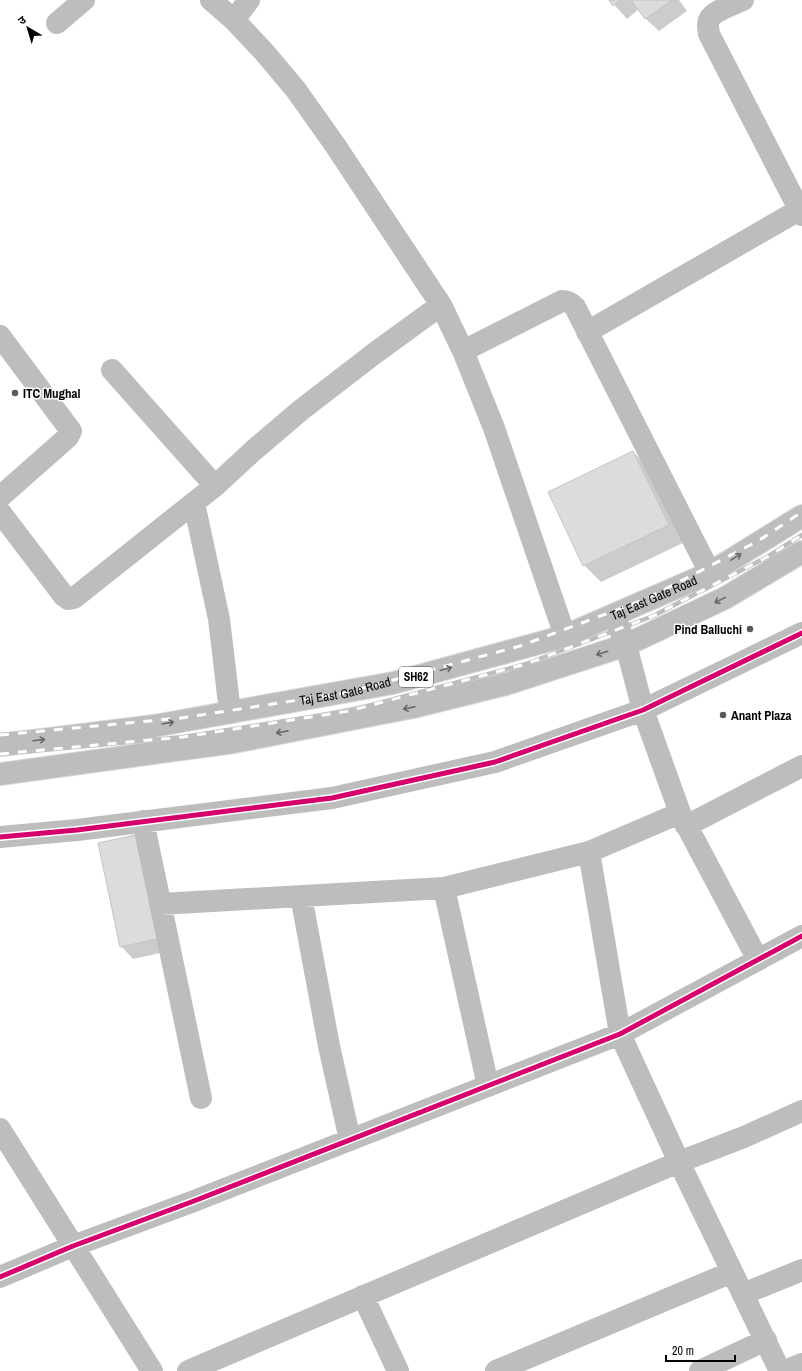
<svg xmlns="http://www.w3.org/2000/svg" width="802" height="1371" font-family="'Archivo Narrow','Noto Sans Devanagari',sans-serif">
<rect width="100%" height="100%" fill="#fff"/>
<!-- shadow -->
<path fill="#0003" d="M610,0H679L687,11L659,31L646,19L639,9L627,19Z
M633,452L650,468L685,542L601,582L584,565Z
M99,844L174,950L133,959L121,946Z"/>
<!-- building -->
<path fill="#dcdcdc" stroke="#c4c4c4" d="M609,0H622L613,6Z
M631,0H672L645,19Z
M633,451L669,525L583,566L548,492Z
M140,834L162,938L120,947L98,843Z"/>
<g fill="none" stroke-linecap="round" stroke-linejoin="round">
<defs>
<g id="primary">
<path id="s1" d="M0,745L154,726L393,683L565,636L710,573L802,516"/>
<path d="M0,774L234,742L413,707L506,684L626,645L725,598L802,552"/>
</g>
</defs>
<!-- primary casing -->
<use href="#primary" stroke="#dbdbdb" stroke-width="24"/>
<!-- minor -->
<path stroke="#bdbdbd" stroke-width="22" d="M211,0L234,20L265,53L296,90L335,145L441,305L463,351L494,428L565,636
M743,0C734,4 716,10 710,18C707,22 708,28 709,34L802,215
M234,20L249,0
M57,23L84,0
M587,332L799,210
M0,336L71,431L68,437L0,497
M463,351L562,301C568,301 571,303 575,307L710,573
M112,370L215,486
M194,503L219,619L230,712
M0,512L64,596L68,599L74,598L215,486L254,450L301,410L375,353L441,305
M614,615L626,645L643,710L680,813L758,960
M143,821L201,1098
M686,826L802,766
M0,837L77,830L332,798L495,762L643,710L802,633
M589,852L620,1034L679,1162L780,1371
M444,888L488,1086
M301,896L329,1046L350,1140
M160,904L444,888L589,852L680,813
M0,1129L152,1371
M0,1277L73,1246L194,1201L620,1034L802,936
M743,1294L802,1270
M363,1296L398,1371
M188,1371L679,1162L744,1137L802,1111
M496,1371L732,1272
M700,1371L766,1340
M785,1371L802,1364"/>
<!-- primary -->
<use href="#primary" stroke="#bdbdbd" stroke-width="22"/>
<defs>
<g id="rail">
<path id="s2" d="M0,735L181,718L345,693L520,646L646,599L758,541L802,512"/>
<path d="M0,754L183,737L349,711L526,664L653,616L767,557L802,535"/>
</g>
</defs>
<!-- rail casing -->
<use href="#rail" stroke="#bdbdbd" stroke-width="4.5"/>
<!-- rail -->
<use href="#rail" stroke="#fff" stroke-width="3" stroke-dasharray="9" stroke-linecap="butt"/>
<defs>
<path id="cycleway" d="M0,837L77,830L332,798L495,762L643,710L802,633
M0,1277L73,1246L194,1201L620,1034L802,936"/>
</defs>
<!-- cycleway casing -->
<use href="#cycleway" stroke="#fff" stroke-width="8"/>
<!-- cycleway -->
<use href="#cycleway" stroke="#d6006c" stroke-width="5"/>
</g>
<!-- one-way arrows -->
<defs><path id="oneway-shaft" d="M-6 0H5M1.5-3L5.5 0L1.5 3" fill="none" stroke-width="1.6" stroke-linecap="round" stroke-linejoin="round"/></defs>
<g stroke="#686868">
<use href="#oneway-shaft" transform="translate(736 557) rotate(-31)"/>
<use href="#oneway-shaft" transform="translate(720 600) rotate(154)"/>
<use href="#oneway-shaft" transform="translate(602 653) rotate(162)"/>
<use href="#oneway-shaft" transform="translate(446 669) rotate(-15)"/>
<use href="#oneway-shaft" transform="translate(409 708) rotate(168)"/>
<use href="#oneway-shaft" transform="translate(168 723) rotate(-10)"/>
<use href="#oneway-shaft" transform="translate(282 732) rotate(169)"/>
<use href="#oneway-shaft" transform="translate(39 740) rotate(-7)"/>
</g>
<!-- markers -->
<g fill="#595959" stroke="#fff" stroke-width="1.5">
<circle cx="15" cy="393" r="4"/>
<circle cx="750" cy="629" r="4"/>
<circle cx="723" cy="715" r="4"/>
</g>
<g text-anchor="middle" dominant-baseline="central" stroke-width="3" stroke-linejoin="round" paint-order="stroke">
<!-- shield labels -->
<rect fill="#fff" stroke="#4c4c4c" stroke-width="1" x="399" y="667" width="34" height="20" rx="3"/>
<g font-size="12" font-weight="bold" fill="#000">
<text x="416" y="677">SH62</text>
</g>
<!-- poi labels -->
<g font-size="13" font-weight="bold" fill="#000" stroke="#fff" text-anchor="start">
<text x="23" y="393">ITC Mughal</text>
<text x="742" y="629" text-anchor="end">Pind Balluchi</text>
<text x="731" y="715">Anant Plaza</text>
</g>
<!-- street labels -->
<g font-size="13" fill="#000" stroke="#fff">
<text stroke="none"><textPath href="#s1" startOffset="673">Taj East Gate Road</textPath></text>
<text stroke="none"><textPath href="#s2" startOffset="348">Taj East Gate Road</textPath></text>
</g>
</g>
<!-- north arrow -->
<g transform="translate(28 28) rotate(322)" stroke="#ffffff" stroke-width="3" paint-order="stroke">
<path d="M0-3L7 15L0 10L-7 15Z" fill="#000000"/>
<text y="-6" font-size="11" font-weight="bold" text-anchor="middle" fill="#000000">उ</text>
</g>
<!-- scale -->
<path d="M666 1355v6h69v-6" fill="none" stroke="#000000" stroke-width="2"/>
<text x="672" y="1355" font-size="12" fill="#000000" stroke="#ffffff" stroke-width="3" paint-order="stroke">20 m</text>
</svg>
